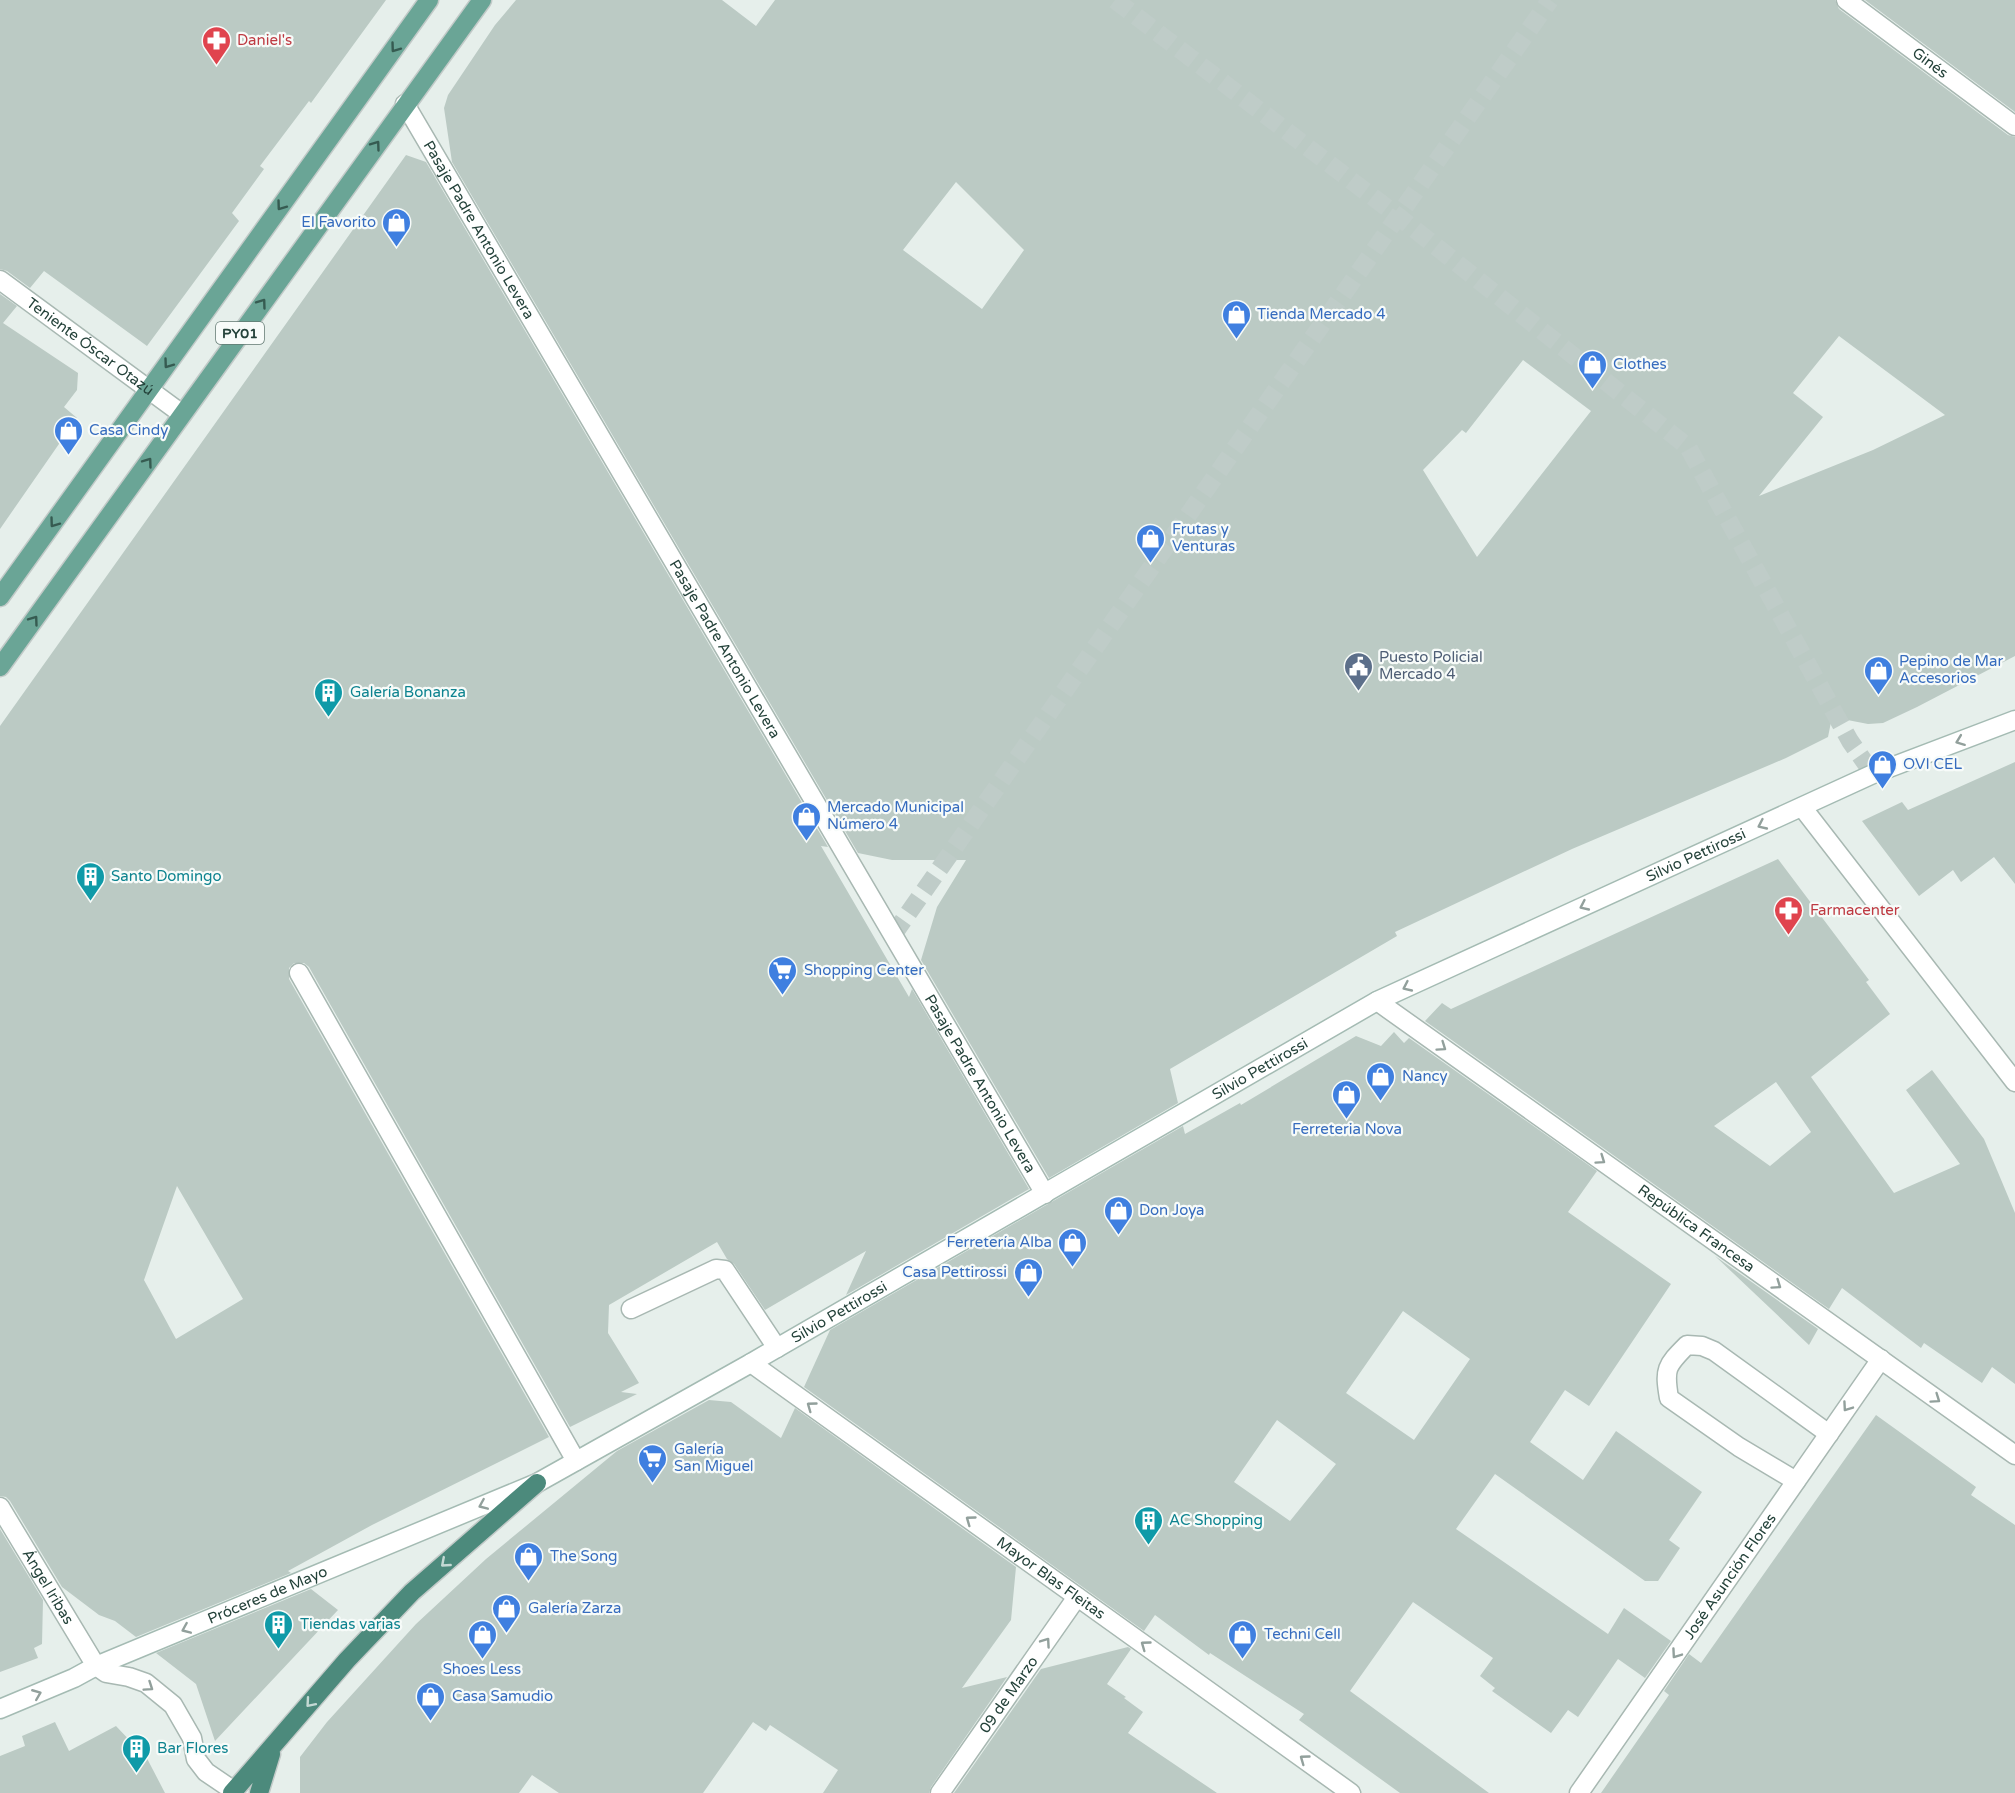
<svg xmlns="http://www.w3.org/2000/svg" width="2015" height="1793" font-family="'Varela Round',sans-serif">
<rect width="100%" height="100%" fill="#e6efeb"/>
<!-- building -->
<path fill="#bbcac4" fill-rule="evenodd" d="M0,0H386L311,103L309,101L260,166L264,169L232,213L239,221L147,346L44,271L30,288L7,271L0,269Z
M516,0H722L756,26L775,0H1835L1839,9L2008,135L2015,137V656L1917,707L1883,723L1868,724L1832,717L1828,737L1786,758L1572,849L1395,932L1397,936L1170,1069L1178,1103L1049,1178L921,960L937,907L966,860H892L858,853L452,162L444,108L448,95L495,25ZM956,182L1024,250L982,309L903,250ZM1839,336L1945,415L1873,450L1759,496L1823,417L1793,393ZM1523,360L1591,411L1477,557L1423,470L1462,430L1466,433Z
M1865,0H2015V112Z
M406,155L426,162L828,847L821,846L909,997L912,989L1029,1189L846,1295L866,1251L765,1310L734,1264L727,1259L717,1242L609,1305L608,1333L639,1383L621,1392L637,1394L570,1427L309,967L304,963H294L289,968V979L549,1437L372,1525L288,1571L291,1573L136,1637L115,1621L99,1615L62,1587L10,1501L6,1497L0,1496V726ZM177,1186L243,1299L176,1339L144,1280Z
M0,294L17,306L3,323L78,373L77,390L64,407L77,418L0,529Z
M2015,762V884L1994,857L1961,882L1953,870L1919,896L1862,821L1902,802L1908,810Z
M1778,859L1869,980L1866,982L1890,1014L1811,1077L1894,1193L1960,1164L1906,1090L1932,1070L1984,1139L2015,1213V1384L1992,1367L1982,1383L1924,1343L1921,1348L1842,1288L1829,1309L1425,1021L1442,1003L1451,1009ZM1776,1082L1811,1132L1770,1166L1714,1126Z
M1394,1032L1404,1043L1409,1038L1597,1171L1568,1212L1671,1284L1589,1406L1565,1390L1530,1442L1583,1480L1616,1431L1702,1492L1669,1540L1680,1548L1658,1581H1645L1495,1474L1456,1529L1608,1634L1624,1608L1671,1641L1645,1678L1618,1659L1578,1717L1568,1710L1551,1733L1492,1691L1495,1688L1480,1676L1493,1658L1413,1602L1350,1691L1489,1793H1400L1299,1720L1304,1714L1210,1653L1209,1655L1155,1615L1144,1631L804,1387L830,1330L1183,1126L1185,1134L1240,1103L1241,1105L1356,1036L1381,1046ZM1403,1311L1470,1359L1414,1440L1346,1393ZM1277,1420L1336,1464L1290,1521L1234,1482Z
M1715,1256L1818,1329L1809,1345Z
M709,1400L731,1402L781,1438L795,1408L1016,1567L1011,1620L962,1688L1007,1677L931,1787L929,1793H823L838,1770L770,1725L766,1731L753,1722L703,1793H559L532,1775L519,1793H300V1757L327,1722L416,1624L486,1559L617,1451Z
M1876,1415L1976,1487L1971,1495L2015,1525V1793H1601L1669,1695L1664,1691L1689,1654L1701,1663Z
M0,1529L43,1600L42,1644L34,1648L38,1658L0,1672Z
M311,1589L338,1610L215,1741L196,1684L156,1653Z
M1128,1647L1131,1649L1107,1684L1126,1697L1124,1698L1143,1712L1128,1733L1217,1793H954L1041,1669Z
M55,1722L69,1751L116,1726L135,1746L139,1743L165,1793H0V1756L25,1746L22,1736Z"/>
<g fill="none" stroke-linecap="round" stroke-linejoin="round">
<!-- pedestrian-tunnel -->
<path stroke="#bfccc8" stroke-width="18" stroke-dasharray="18 9" stroke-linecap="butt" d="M1115,0L1399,217L1688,447L1850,741L1873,774
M893,935L1550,0"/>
<defs>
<path id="service" d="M1802,807L2015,1082
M299,973L576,1461
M631,1309L716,1269L725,1270L777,1348
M1796,1481L1739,1447L1669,1398C1664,1369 1666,1366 1687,1345L1702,1346L1714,1351L1829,1434"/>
<g id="pedestrian">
<path id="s1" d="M405,104L1045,1194"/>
</g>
<g id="minor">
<path id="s2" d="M1846,0L2015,126"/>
<path id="s3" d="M0,280L182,414"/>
<path id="s4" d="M751,1363L1351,1793"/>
<path id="s5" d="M940,1793L1077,1597"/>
</g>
<g id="tertiary">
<path id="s6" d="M1377,1001L2015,1455"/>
<path id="s7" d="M0,1507L96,1666L106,1673L129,1677L146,1683L173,1705L192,1738L196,1759L206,1772L234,1791"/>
<path id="s8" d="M1579,1793L1881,1359"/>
</g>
<g id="secondary">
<path id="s9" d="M0,1709L74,1678L96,1666L537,1483L751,1363L1377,1001L1873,774L2015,720"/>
</g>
<path id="primary" d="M0,597L429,0
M0,667L482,0"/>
<path id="trunk" d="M232,1793L347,1660L412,1592L537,1483
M259,1793L271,1754"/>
</defs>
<!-- service casing -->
<use href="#service" stroke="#a8b8b2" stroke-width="21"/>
<!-- pedestrian casing -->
<use href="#pedestrian" stroke="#a8b8b2" stroke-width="21"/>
<!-- minor casing -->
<use href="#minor" stroke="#a8b8b2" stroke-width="21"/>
<!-- tertiary casing -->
<use href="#tertiary" stroke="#a8b8b2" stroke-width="21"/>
<!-- secondary casing -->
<use href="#secondary" stroke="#a4bbb3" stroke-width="21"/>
<!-- primary casing -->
<use href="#primary" stroke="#c2cac8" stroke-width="21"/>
<!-- trunk casing -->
<use href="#trunk" stroke="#c2cac8" stroke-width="21"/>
<!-- service -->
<use href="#service" stroke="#fff" stroke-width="18"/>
<!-- pedestrian -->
<use href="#pedestrian" stroke="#fff" stroke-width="18"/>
<!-- minor -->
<use href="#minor" stroke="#fff" stroke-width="18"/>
<!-- tertiary -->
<use href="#tertiary" stroke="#fff" stroke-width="18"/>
<!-- secondary -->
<use href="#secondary" stroke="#fff" stroke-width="18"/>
<!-- primary -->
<use href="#primary" stroke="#6aa596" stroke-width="18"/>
<!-- trunk -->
<use href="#trunk" stroke="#4c8a7c" stroke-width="18"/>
</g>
<!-- one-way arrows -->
<defs><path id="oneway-chevron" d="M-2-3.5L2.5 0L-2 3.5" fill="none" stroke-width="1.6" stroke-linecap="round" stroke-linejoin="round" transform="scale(1.5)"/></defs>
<g stroke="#365b51">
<use href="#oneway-chevron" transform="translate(395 48) rotate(126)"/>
<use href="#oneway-chevron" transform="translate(376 145) rotate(-54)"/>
<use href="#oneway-chevron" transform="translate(281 206) rotate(126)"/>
<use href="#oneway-chevron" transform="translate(262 303) rotate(-54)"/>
<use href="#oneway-chevron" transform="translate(168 364) rotate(126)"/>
<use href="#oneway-chevron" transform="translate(148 462) rotate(-54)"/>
<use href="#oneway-chevron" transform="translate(54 523) rotate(126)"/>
<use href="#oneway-chevron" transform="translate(34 620) rotate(-54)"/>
</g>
<g stroke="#92a09c">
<use href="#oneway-chevron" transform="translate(1960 741) rotate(159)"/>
<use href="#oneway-chevron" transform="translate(1762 825) rotate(155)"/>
<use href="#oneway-chevron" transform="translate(1584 906) rotate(155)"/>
<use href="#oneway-chevron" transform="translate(1407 987) rotate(155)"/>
<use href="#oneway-chevron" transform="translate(1442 1047) rotate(35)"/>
<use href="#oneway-chevron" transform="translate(1601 1160) rotate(35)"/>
<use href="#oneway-chevron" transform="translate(1777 1285) rotate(35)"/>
<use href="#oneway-chevron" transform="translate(1936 1399) rotate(35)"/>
<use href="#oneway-chevron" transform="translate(811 1406) rotate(-144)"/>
<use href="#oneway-chevron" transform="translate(1847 1407) rotate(125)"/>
<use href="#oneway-chevron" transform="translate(483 1505) rotate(157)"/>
<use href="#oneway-chevron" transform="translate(970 1520) rotate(-144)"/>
<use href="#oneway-chevron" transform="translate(186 1629) rotate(157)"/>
<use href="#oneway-chevron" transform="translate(1046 1642) rotate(-55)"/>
<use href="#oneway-chevron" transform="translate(1145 1645) rotate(-144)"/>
<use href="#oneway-chevron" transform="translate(1676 1654) rotate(125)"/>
<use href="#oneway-chevron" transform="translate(149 1687) rotate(34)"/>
<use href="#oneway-chevron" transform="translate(37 1694) rotate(-22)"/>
<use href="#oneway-chevron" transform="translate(1304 1759) rotate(-144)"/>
</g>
<g stroke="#c4d9d4">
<use href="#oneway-chevron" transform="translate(445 1563) rotate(139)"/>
<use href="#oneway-chevron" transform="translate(310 1703) rotate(131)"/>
</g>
<!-- icons -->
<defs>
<symbol id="pharmacy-pin" viewBox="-11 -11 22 30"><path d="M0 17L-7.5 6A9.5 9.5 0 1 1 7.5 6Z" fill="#e0444e" stroke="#f7fbf9"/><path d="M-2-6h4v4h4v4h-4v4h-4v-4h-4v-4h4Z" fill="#fff"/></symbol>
<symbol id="shop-pin" viewBox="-11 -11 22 30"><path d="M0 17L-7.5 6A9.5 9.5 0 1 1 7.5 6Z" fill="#3f7fe0" stroke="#f7fbf9"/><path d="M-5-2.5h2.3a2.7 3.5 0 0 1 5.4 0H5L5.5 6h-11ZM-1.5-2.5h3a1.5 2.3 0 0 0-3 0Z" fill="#fff"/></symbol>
<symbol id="civic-pin" viewBox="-11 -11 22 30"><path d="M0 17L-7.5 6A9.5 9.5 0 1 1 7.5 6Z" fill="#5c6f8a" stroke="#f7fbf9"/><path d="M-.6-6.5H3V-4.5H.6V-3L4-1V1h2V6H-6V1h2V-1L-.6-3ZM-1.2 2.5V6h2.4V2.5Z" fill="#fff"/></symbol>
<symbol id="building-pin" viewBox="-11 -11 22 30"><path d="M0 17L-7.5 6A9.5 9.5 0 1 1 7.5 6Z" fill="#0f9aa8" stroke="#f7fbf9"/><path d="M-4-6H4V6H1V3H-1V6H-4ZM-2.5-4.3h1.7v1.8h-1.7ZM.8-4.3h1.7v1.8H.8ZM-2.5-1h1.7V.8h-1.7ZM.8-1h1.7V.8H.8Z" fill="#fff"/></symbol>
<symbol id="supermarket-pin" viewBox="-11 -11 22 30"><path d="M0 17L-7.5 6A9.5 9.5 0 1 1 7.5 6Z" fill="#3f7fe0" stroke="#f7fbf9"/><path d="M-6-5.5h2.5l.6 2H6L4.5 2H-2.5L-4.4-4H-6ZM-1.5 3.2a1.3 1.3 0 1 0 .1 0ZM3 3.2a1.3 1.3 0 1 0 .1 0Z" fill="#fff"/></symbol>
</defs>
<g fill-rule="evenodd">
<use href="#pharmacy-pin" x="200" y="24" width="33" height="45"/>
<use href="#shop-pin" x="380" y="206" width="33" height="45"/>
<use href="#shop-pin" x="1220" y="298" width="33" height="45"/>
<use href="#shop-pin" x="1576" y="348" width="33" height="45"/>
<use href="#shop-pin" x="52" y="414" width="33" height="45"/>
<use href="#shop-pin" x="1134" y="522" width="33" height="45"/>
<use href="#civic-pin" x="1342" y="650" width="33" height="45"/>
<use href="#shop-pin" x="1862" y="654" width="33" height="45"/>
<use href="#building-pin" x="312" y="676" width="33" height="45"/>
<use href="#shop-pin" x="1866" y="748" width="33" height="45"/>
<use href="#shop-pin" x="790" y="800" width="33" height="45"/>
<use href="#building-pin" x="74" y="860" width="33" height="45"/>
<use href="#pharmacy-pin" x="1772" y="894" width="33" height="45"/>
<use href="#supermarket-pin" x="766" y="954" width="33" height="45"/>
<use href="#shop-pin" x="1364" y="1060" width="33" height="45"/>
<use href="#shop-pin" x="1330" y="1078" width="33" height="45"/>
<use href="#shop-pin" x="1102" y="1194" width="33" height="45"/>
<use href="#shop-pin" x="1056" y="1226" width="33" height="45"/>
<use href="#shop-pin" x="1012" y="1256" width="33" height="45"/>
<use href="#supermarket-pin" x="636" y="1442" width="33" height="45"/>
<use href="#building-pin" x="1132" y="1504" width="33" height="45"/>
<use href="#shop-pin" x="512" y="1540" width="33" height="45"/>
<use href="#shop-pin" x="490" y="1592" width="33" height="45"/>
<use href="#building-pin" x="262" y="1608" width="33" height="45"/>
<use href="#shop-pin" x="466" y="1618" width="33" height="45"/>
<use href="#shop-pin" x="1226" y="1618" width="33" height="45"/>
<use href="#shop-pin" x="414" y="1680" width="33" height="45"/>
<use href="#building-pin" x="120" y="1732" width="33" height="45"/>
</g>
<g text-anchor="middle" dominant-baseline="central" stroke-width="4.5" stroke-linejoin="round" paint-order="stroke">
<!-- shield labels -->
<rect fill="#f7fbf9" stroke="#637a73" stroke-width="1.5" x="216" y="322" width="48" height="22" rx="4.5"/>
<g font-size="14" font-weight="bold" fill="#24423a">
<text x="240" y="333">PY01</text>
</g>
<!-- health labels -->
<g font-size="15" fill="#be3a42" stroke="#f7fbf9" text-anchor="start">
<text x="237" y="40">Daniel's</text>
<text x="1810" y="910">Farmacenter</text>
</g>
<!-- street labels -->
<g font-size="15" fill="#24423a" stroke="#f7fbf9">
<text stroke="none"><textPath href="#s2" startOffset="105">Ginés</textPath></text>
<text stroke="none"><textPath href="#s1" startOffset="146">Pasaje Padre Antonio Levera</textPath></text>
<text stroke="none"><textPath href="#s3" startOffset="112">Teniente Óscar Otazú</textPath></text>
<text stroke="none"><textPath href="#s1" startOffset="632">Pasaje Padre Antonio Levera</textPath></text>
<text stroke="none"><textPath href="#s9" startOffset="1902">Silvio Pettirossi</textPath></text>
<text stroke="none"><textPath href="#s9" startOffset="1416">Silvio Pettirossi</textPath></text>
<text stroke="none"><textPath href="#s1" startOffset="1136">Pasaje Padre Antonio Levera</textPath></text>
<text stroke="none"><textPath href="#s6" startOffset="392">República Francesa</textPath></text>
<text stroke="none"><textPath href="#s9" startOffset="930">Silvio Pettirossi</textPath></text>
<text stroke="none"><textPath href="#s8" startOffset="264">José Asunción Flores</textPath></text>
<text stroke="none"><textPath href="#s4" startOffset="369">Mayor Blas Fleitas</textPath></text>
<text stroke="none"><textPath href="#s7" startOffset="93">Ángel Iribas</textPath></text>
<text stroke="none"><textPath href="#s9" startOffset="291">Próceres de Mayo</textPath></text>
<text stroke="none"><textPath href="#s5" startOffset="120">09 de Marzo</textPath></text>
</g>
<!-- shop labels -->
<g font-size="15" fill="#366cbe" stroke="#f7fbf9" text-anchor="start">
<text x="376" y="222" text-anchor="end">El Favorito</text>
<text x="1257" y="314">Tienda Mercado 4</text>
<text x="1613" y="364">Clothes</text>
<text x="89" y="430">Casa Cindy</text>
<text x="1172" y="529">Frutas y<tspan x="1172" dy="17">Venturas</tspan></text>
<text x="1899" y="661">Pepino de Mar<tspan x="1899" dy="17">Accesorios</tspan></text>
<text x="1903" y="764">OVI CEL</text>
<text x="827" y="807">Mercado Municipal<tspan x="827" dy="17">Número 4</tspan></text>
<text x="804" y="970">Shopping Center</text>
<text x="1402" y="1076">Nancy</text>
<text x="1347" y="1129" text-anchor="middle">Ferreteria Nova</text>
<text x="1139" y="1210">Don Joya</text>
<text x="1052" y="1242" text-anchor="end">Ferretería Alba</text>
<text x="1007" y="1272" text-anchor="end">Casa Pettirossi</text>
<text x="674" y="1449">Galería<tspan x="674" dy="17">San Miguel</tspan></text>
<text x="550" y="1556">The Song</text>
<text x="528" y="1608">Galería Zarza</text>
<text x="1264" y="1634">Techni Cell</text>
<text x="482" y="1669" text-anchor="middle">Shoes Less</text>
<text x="452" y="1696">Casa Samudio</text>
</g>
<!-- service labels -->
<g font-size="15" fill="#4e5e75" stroke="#f7fbf9" text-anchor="start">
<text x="1379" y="657">Puesto Policial<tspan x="1379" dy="17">Mercado 4</tspan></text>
</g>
<!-- culture labels -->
<g font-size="15" fill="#0d838f" stroke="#f7fbf9" text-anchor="start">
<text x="350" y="692">Galería Bonanza</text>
<text x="111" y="876">Santo Domingo</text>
<text x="1169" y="1520">AC Shopping</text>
<text x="300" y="1624">Tiendas varias</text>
<text x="157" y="1748">Bar Flores</text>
</g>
</g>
</svg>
